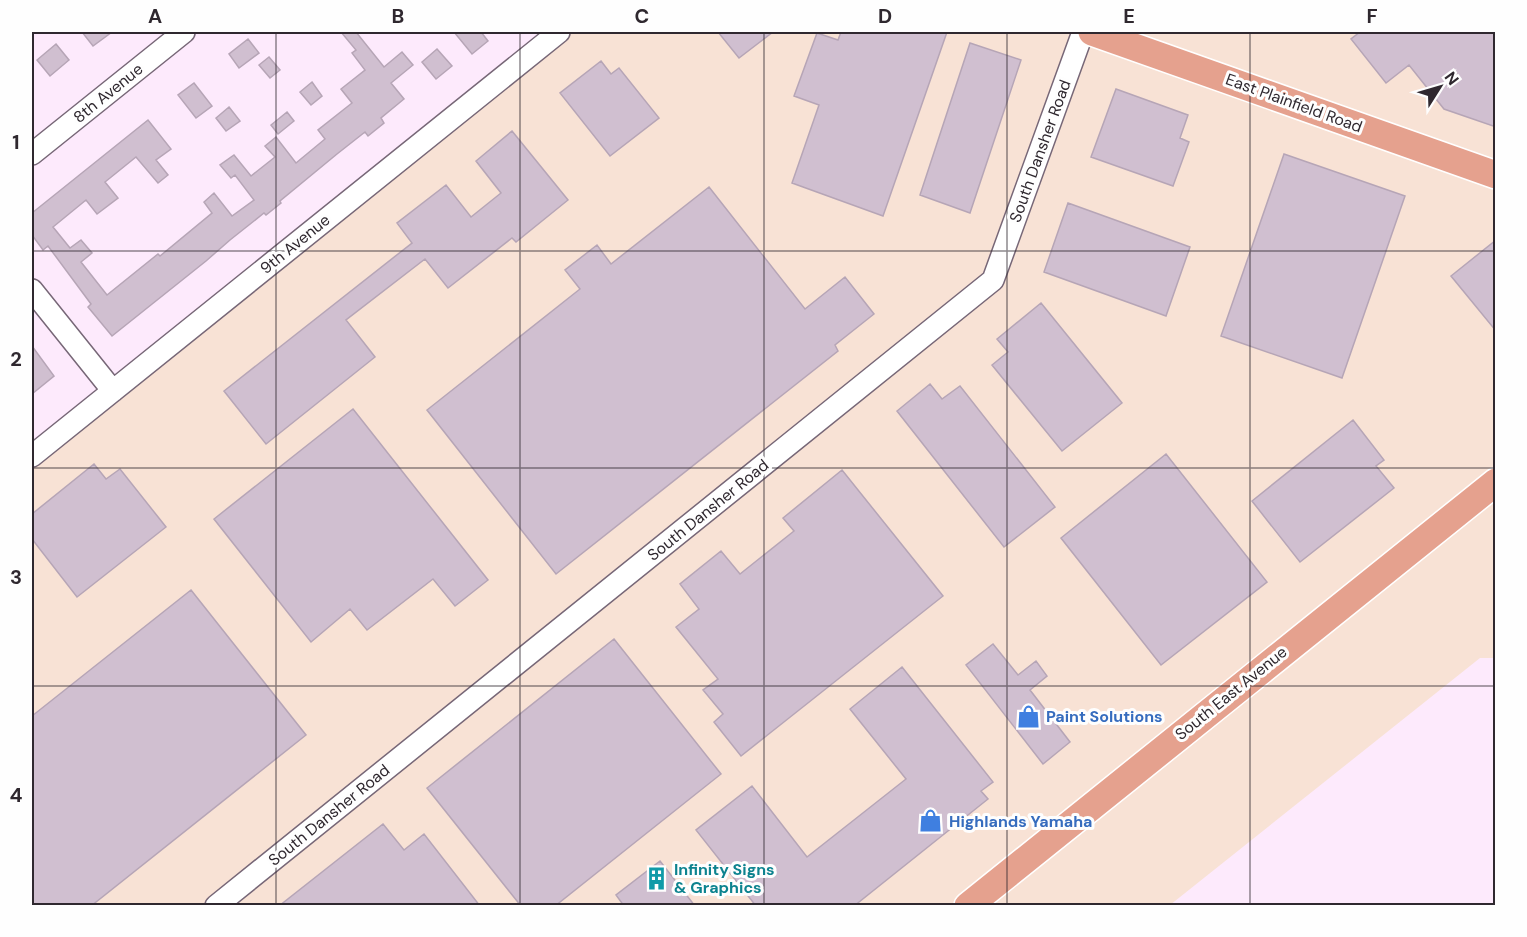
<svg xmlns="http://www.w3.org/2000/svg" width="1527" height="937" font-family="'DM Sans',sans-serif">
<rect width="100%" height="100%" fill="#fdeafc"/>
<!-- industrial -->
<path fill="#f8e2d5" d="M544,32H1495V658H1480L1170,905L32,906V443Z"/>
<!-- building -->
<path fill="#d0bfd0" stroke="#b6a5b6" stroke-width="1.5" d="M82,32H112L93,46Z
M341,32H356L384,67L402,52L413,65L391,83L404,99L381,118L384,123L368,136L365,132L337,154L280,201L281,203L266,215L264,213L230,240L206,261L112,336L88,307L91,304L48,246L43,250L32,235V213L148,120L171,149L156,160L168,175L158,183L136,157L105,182L118,198L97,214L86,200L53,227L70,248L81,240L92,253L81,262L107,295L158,254L160,256L212,213L204,202L214,193L232,216L254,200L235,175L231,178L220,165L234,155L251,176L275,157L265,146L276,137L296,163L325,139L318,130L352,103L341,89L365,70L352,53L356,50Z
M454,32H481L488,41L472,54Z
M718,32H773L739,58Z
M841,32H947L883,216L792,183L819,105L794,96L817,33L838,40Z
M1360,32H1496V127L1444,109L1409,65L1386,83L1351,39Z
M248,39L259,53L239,68L229,54Z
M970,43L1021,60L970,213L920,195Z
M56,44L69,60L50,76L37,60Z
M437,49L452,66L436,79L422,62Z
M269,57L280,70L270,78L259,65Z
M601,61L611,74L619,68L659,118L610,156L560,93Z
M312,82L322,96L311,105L300,92Z
M194,83L212,106L196,118L178,95Z
M1116,89L1188,115L1180,138L1189,142L1173,186L1091,157Z
M229,107L240,121L226,131L216,118Z
M287,112L294,121L278,134L271,125Z
M512,131L568,200L516,242L512,238L448,288L425,259L346,320L375,357L266,444L224,391L412,243L397,223L446,185L471,217L501,193L476,161Z
M1284,154L1405,196L1342,378L1221,336Z
M709,187L805,309L845,277L874,314L835,345L838,351L556,574L427,410L580,289L565,270L597,245L611,264Z
M1068,203L1190,247L1166,316L1044,272Z
M1496,240V331L1451,276Z
M1041,303L1122,403L1062,451L992,365L1008,352L997,339Z
M32,346L54,376L32,394Z
M930,384L942,399L960,386L1055,507L1004,547L897,411Z
M353,409L488,580L455,606L433,579L367,630L350,609L311,642L214,519Z
M1353,420L1384,460L1376,466L1394,488L1300,562L1252,501Z
M1166,454L1267,582L1161,665L1061,538Z
M94,464L106,479L120,469L166,527L77,597L32,539V514Z
M842,470L943,596L741,756L714,722L723,714L703,690L718,679L676,627L699,609L680,584L721,551L740,574L794,531L783,518Z
M191,590L306,735L91,906H32V716Z
M614,639L721,774L555,906H521L427,788Z
M993,644L1018,675L1036,661L1047,676L1030,690L1070,742L1043,764L966,665Z
M902,667L993,782L981,791L988,799L854,906H756L696,830L752,786L807,857L906,779L850,709Z
M383,824L404,850L424,834L480,906H279Z
M660,861L695,906H624L616,895Z"/>
<g fill="none" stroke-linecap="round" stroke-linejoin="round">
<defs>
<path id="minor" d="M32,154L184,32
M32,290L113,391
M32,456L559,32
M216,906L993,280L1083,32"/>
<path id="major" d="M1092,32L1496,175
M968,906L1496,482"/>
</defs>
<!-- minor casing -->
<use href="#minor" stroke="#776777" stroke-width="24"/>
<!-- major casing -->
<use href="#major" stroke="#fff" stroke-width="30"/>
<!-- minor -->
<use href="#minor" stroke="#fff" stroke-width="21"/>
<!-- major -->
<use href="#major" stroke="#e5a18e" stroke-width="27"/>
</g>
<!-- grid -->
<path fill="none" stroke="#2f282f" stroke-width="1.5" stroke-opacity="0.55" d="M276,32V906M520,32V906M764,32V906M1007,32V906M1250,32V906M32,251H1496M32,468H1496M32,686H1496"/>
<!-- icons -->
<defs>
<symbol id="shop-bare" viewBox="-9 -9 18 18"><path d="M-5-2.5h2.3a2.7 3.5 0 0 1 5.4 0H5L5.5 6h-11ZM-1.5-2.5h3a1.5 2.3 0 0 0-3 0Z" fill="#3f7fe0" stroke="#fefefe" stroke-width="2.5" paint-order="stroke"/></symbol>
<symbol id="building-bare" viewBox="-9 -9 18 18"><path d="M-4-6H4V6H1V3H-1V6H-4ZM-2.5-4.3h1.7v1.8h-1.7ZM.8-4.3h1.7v1.8H.8ZM-2.5-1h1.7V.8h-1.7ZM.8-1h1.7V.8H.8Z" fill="#0f9aa8" stroke="#fefefe" stroke-width="2.5" paint-order="stroke"/></symbol>
</defs>
<g fill-rule="evenodd">
<use href="#shop-bare" x="1012" y="700" width="33" height="33"/>
<use href="#shop-bare" x="914" y="804" width="33" height="33"/>
<use href="#building-bare" x="640" y="862" width="33" height="33"/>
</g>
<g text-anchor="middle" dominant-baseline="central" stroke-width="6" stroke-linejoin="round" paint-order="stroke">
<!-- street labels -->
<g font-size="16" fill="#2f282f" stroke="#fefefe">
<text transform="translate(108 93) rotate(-39)">8th Avenue</text>
<text transform="translate(1294 103) rotate(20)">East Plainfield Road</text>
<text transform="translate(1040 151) rotate(-70)">South Dansher Road</text>
<text transform="translate(295 244) rotate(-39)">9th Avenue</text>
<text transform="translate(708 510) rotate(-39)">South Dansher Road</text>
<text transform="translate(1231 693) rotate(-39)">South East Avenue</text>
<text transform="translate(329 815) rotate(-39)">South Dansher Road</text>
</g>
<!-- shop labels -->
<g font-size="16" font-weight="bold" fill="#366cbe" stroke="#fefefe" text-anchor="start">
<text x="1046" y="716">Paint Solutions</text>
<text x="949" y="821">Highlands Yamaha</text>
</g>
<!-- culture labels -->
<g font-size="16" font-weight="bold" fill="#0d838f" stroke="#fefefe" text-anchor="start">
<text x="674" y="869">Infinity Signs<tspan x="674" dy="18">&amp; Graphics</tspan></text>
</g>
</g>
<!-- border -->
<rect width="1527" height="937" fill="none" stroke="#fefefe" stroke-width="66"/>
<!-- north arrow -->
<g transform="translate(1440 87) rotate(53)" stroke="#fefefe" stroke-width="4.5" paint-order="stroke">
<path d="M0-4.5L10 22L0 15L-10 22Z" fill="#2f282f"/>
<text y="-9" font-size="16" font-weight="bold" text-anchor="middle" fill="#2f282f">N</text>
</g>
<rect x="33" y="33" width="1461" height="871" fill="none" stroke="#2f282f" stroke-width="2"/>
<g font-size="20" text-anchor="middle" font-weight="bold" fill="#2f282f">
<text x="155" y="23">A</text>
<text x="398" y="23">B</text>
<text x="642" y="23">C</text>
<text x="885" y="23">D</text>
<text x="1129" y="23">E</text>
<text x="1372" y="23">F</text>
<text x="16" y="149">1</text>
<text x="16" y="366">2</text>
<text x="16" y="584">3</text>
<text x="16" y="802">4</text>
</g>
</svg>
